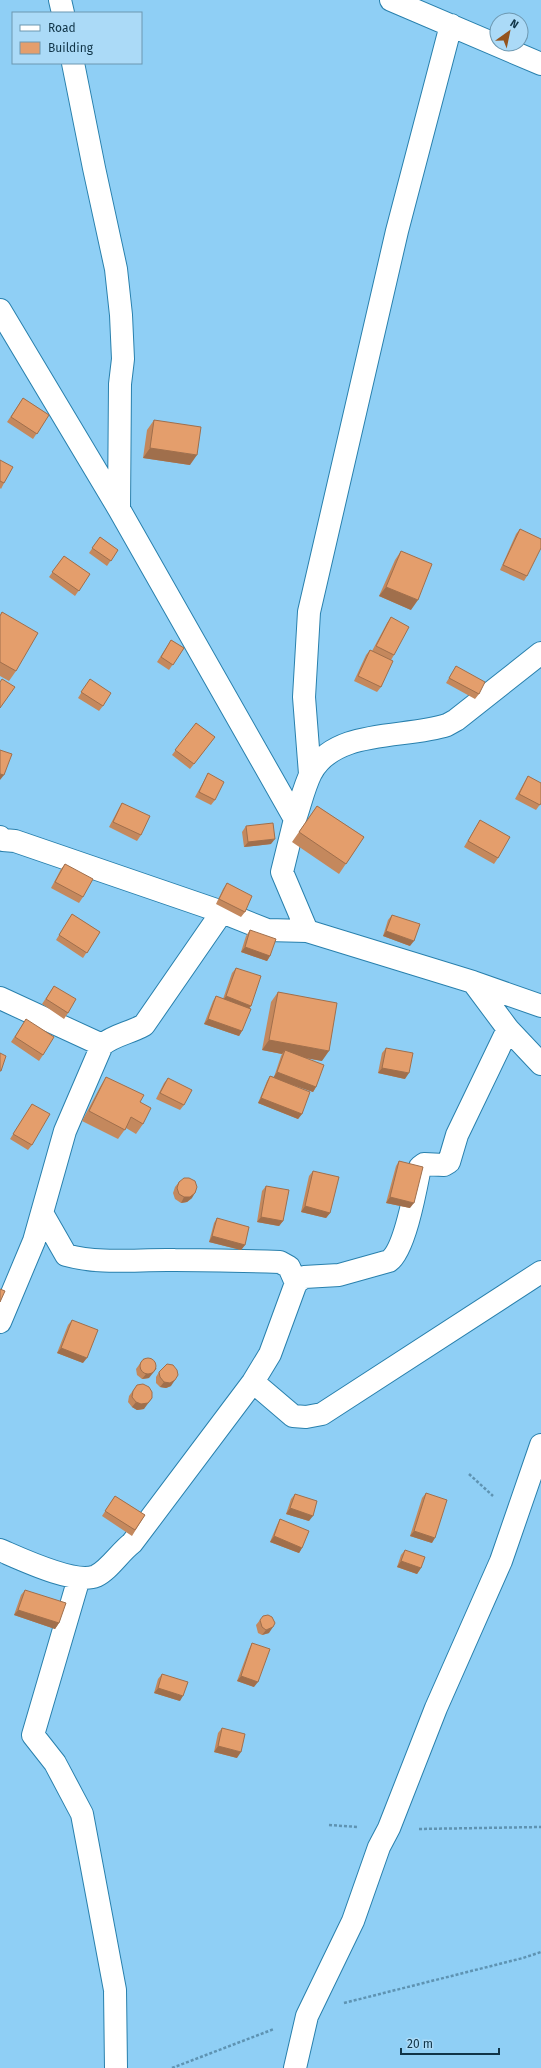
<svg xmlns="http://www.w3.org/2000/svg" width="541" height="2068" font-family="'Fira Sans',sans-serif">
<rect width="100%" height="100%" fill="#8fcff5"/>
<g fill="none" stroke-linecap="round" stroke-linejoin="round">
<defs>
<path id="minor" d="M60,0L63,13
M391,0L541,64
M73,63L94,168L116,269L121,315L123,359L120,384L119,509
M0,310L119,509L295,819L282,872L307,931L473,982L508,1029L541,1064
M310,774L304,697L309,612L397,231L451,25
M295,819C300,805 304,787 311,773C335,728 405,739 447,725L456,720L541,653
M0,837L3,840L15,841L222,912L267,930L307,931
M473,982L541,1006
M0,998L102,1045
M42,1213L66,1255C102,1265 138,1259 175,1260C210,1260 245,1261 280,1262L289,1267L296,1283
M0,1322L34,1241L65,1131L102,1045C114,1035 130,1033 144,1025L222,912
M253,1382L293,1416L306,1417L322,1414L541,1272
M0,1550C21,1559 75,1585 96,1576C109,1570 120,1552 132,1543L253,1382L270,1354L296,1283L304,1277L339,1275L389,1261C405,1250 416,1187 420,1167L424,1164L444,1165L449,1162L457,1135L508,1029
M79,1578L33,1735L55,1763L82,1814L115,1990L116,2068
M295,2068L307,2016L353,1921L379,1847L389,1828L436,1708L501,1561L541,1445"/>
</defs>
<!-- minor casing -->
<use href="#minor" stroke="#2980ad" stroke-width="24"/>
<!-- path -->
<path stroke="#5e93b2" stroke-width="2.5" stroke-dasharray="3 2" stroke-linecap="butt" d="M469,1474L493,1496
M329,1825L358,1827
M419,1829L541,1827
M344,2003L523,1958L541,1952
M172,2068L274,2029"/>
<!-- minor -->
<use href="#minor" stroke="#fff" stroke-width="22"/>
</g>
<!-- wall -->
<path fill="#c4885d" d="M23,398L49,415L33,439L7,422Z
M154,420L190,465L143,458L147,430Z
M0,460L4,483L1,489L0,488Z
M520,529L527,576L524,581L500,570L516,534Z
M100,537L118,550L107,566L89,553Z
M401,551L411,610L379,596L395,560Z
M64,556L90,574L75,596L49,577Z
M2,612L16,671L9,681L0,676V615Z
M391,617L394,655L391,660L381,687L377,692L354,681L366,655L370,650L372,651L387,623Z
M171,640L184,648L169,670L157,662Z
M456,666L479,694L475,699L446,683Z
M90,679L103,706L99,711L78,698Z
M196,723L215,737L190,769L172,755Z
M208,773L215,800L211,805L195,797L205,779Z
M528,776L541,803L536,810L515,799L525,781Z
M122,803L141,835L137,841L109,827L119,808Z
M317,806L364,837L339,874L292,842Z
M480,820L498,858L494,864L464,847L477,825Z
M246,826L271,844L244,847L242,832Z
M65,864L83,897L79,903L51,888L61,869Z
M227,883L245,912L241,917L216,904L223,889Z
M72,914L100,932L83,958L56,940Z
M392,915L410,946L383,936L388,920Z
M250,930L270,956L267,961L241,952L246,936Z
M236,968L251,1006L249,1008L242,1031L239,1036L204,1024L213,1001L216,996L223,999L232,973Z
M54,986L68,1013L64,1019L42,1004Z
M278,992L322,1061L306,1058L316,1087L313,1092L293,1085L302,1114L298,1119L258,1103L267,1081L270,1076L274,1077L281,1056L282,1054L262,1050L271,1002Z
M26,1019L43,1055L39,1061L11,1042Z
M386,1048L405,1079L378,1073L382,1053Z
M106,1077L140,1102L143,1124L136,1134L126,1128L118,1139L82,1121L100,1087Z
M168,1078L184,1105L180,1110L156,1099L164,1083Z
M32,1104V1145L28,1150L10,1139Z
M399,1161L410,1208L386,1203L396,1166Z
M313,1171L330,1213L326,1218L301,1212L309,1176Z
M179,1182L192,1198L187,1202L181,1203L175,1199L173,1193L175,1187Z
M266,1186L283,1221L279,1226L257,1222L262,1191Z
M217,1218L245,1245L241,1250L209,1242L214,1223Z
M72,1320L83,1363L57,1353L68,1325Z
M144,1358L149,1378L142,1379L137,1375L136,1369Z
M159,1372L171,1386L166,1388L160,1387L156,1383V1377Z
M137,1385L144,1409L137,1410L132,1407L128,1402L129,1396Z
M426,1493L432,1543L410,1536L422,1498Z
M295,1494L309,1521L286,1514L291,1499Z
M115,1496L145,1515L132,1536L102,1516Z
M280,1519L302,1548L299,1553L270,1542L277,1525Z
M405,1550L421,1568L417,1574L397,1567L401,1555Z
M25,1590L59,1623L55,1629L14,1615L21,1595Z
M260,1620L269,1633L262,1635L258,1633L256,1625Z
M252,1643L254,1687L237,1681L249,1649Z
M162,1674L180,1701L154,1693L158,1679Z
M222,1728L237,1758L214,1752L218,1733Z"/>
<!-- shaded-wall -->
<path fill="#a06f4c" d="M150,448L197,455L190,465L143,458Z
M386,587L418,600L411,610L379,596Z
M0,774L4,775L0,780Z
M275,839L271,844L244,847L248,842Z
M386,931L414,941L410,946L383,936Z
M245,947L270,956L267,961L241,952Z
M226,996L251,1006L247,1011L222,1002Z
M208,1019L242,1031L239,1036L204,1024Z
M269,1040L329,1051L322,1061L284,1054L285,1050L282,1054L262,1050Z
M382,1068L409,1073L405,1079L378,1073Z
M277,1072L316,1087L313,1092L273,1078Z
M261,1098L302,1114L298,1119L258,1103Z
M195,1193L192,1198L187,1202L181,1203L184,1197Z
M390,1197L414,1203L410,1208L386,1203Z
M305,1206L330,1213L326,1218L301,1212Z
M261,1217L283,1221L279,1226L257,1222Z
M212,1236L245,1245L241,1250L209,1242Z
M61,1348L87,1358L83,1363L57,1353Z
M157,1368L149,1378L142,1379L146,1374Z
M175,1380L171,1386L166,1388L160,1387L164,1382Z
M152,1398L144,1409L137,1410L132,1407L136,1402Z
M290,1508L313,1516L309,1521L286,1514Z
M414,1531L435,1538L432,1543L410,1536Z
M274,1536L302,1548L299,1553L270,1542Z
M401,1561L421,1568L417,1574L397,1567Z
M18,1610L59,1623L55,1629L14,1615Z
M273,1627L269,1633L262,1635L266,1630Z
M241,1676L258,1682L254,1687L237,1681Z
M158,1688L183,1696L180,1701L154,1693Z
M218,1746L241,1752L237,1758L214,1752Z"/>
<!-- building -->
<path fill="#e49e6c" stroke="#a06f4c" d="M23,398L49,415L37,434L11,417Z
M154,420L201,427L197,455L150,448Z
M0,460L13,467L4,483L0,481Z
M520,529L541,539V548L527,576L503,565Z
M100,537L118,550L111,561L92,548Z
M401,551L432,564L418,600L386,587Z
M64,556L90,574L79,591L52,572Z
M2,612L38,633L16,671L0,662V616Z
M391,617L409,627L394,655L376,646Z
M171,640L184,648L173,665L161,657Z
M370,650L393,661L381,687L358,676Z
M456,666L485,682L479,694L449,678Z
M2,679L15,687L0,708V682Z
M90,679L111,693L103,706L81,692Z
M196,723L215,737L194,764L175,750Z
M0,750L12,754L4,775L0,774Z
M208,773L224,782L215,800L199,792Z
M528,776L541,783V803L540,805L519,794Z
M122,803L150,816L141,835L113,822Z
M317,806L364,837L346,864L299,832Z
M480,820L510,837L498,858L468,841Z
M273,823L275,839L248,842L246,826Z
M65,864L93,879L83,897L55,882Z
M227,883L252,896L245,912L219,899Z
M72,914L100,932L87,953L59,935Z
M392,915L420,924L414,941L386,931Z
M250,930L276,939L270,956L245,947Z
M236,968L261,976L251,1006L226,996Z
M54,986L76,999L68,1013L46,999Z
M278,992L337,1003L329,1051L269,1040Z
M216,996L251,1009L242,1031L208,1019Z
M26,1019L54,1037L43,1055L15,1037Z
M386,1048L413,1053L409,1073L382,1068Z
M285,1050L324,1065L316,1087L277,1072Z
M0,1053L6,1056L1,1071H0Z
M270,1076L310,1092L302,1114L261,1098Z
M106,1077L144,1095L140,1102L151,1108L143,1124L131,1117L125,1130L89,1111Z
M168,1078L192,1090L184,1105L160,1093Z
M32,1104L50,1114L32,1145L13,1134Z
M399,1161L423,1167L414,1203L390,1197Z
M313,1171L339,1177L330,1213L305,1206Z
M184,1178H189L195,1181L197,1187L195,1193L190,1197H184L179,1194L177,1188L179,1182Z
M266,1186L289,1190L283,1221L261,1217Z
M217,1218L249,1227L245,1245L212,1236Z
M0,1289L5,1291L0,1302Z
M72,1320L98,1330L87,1358L61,1348Z
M140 1366a8 8 0 1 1 16 0a8 8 0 1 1-16 0Z
M167,1364L173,1365L177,1370L178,1375L175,1380L170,1383L164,1382L160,1377L159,1372Z
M143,1384L149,1387L152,1392V1398L148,1403L141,1404L136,1402L132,1397L133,1391L137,1385Z
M426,1493L447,1500L435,1538L414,1531Z
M295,1494L317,1501L313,1516L290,1508Z
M115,1496L145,1515L135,1530L105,1511Z
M280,1519L309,1531L302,1548L274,1536Z
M405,1550L425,1557L421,1568L401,1561Z
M25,1590L66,1603L59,1623L18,1610Z
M268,1615L272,1617L275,1623L273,1627L266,1630L262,1627L260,1620L263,1616Z
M252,1643L270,1649L258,1682L241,1676Z
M162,1674L188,1682L183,1696L158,1688Z
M222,1728L245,1734L241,1752L218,1746Z"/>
<!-- legend -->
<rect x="12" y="12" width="130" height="52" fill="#abdaf7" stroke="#6d98b1"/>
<rect x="20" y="25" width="20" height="6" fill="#ffffff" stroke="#6d98b1"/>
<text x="48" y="32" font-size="12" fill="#103447">Road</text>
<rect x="20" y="42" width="20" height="12" fill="#e49e6c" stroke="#6d98b1"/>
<text x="48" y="52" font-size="12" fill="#103447">Building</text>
<!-- north arrow -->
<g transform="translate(509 32) rotate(33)"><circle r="19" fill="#abdaf7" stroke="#6d98b1"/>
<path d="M0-3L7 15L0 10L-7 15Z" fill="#94531e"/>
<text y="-6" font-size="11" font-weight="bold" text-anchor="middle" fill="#103447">N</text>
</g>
<!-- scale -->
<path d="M401 2048v6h98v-6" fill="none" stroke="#103447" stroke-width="2"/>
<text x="407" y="2048" font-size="12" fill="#103447" stroke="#abdaf7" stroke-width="3" paint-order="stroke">20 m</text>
</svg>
